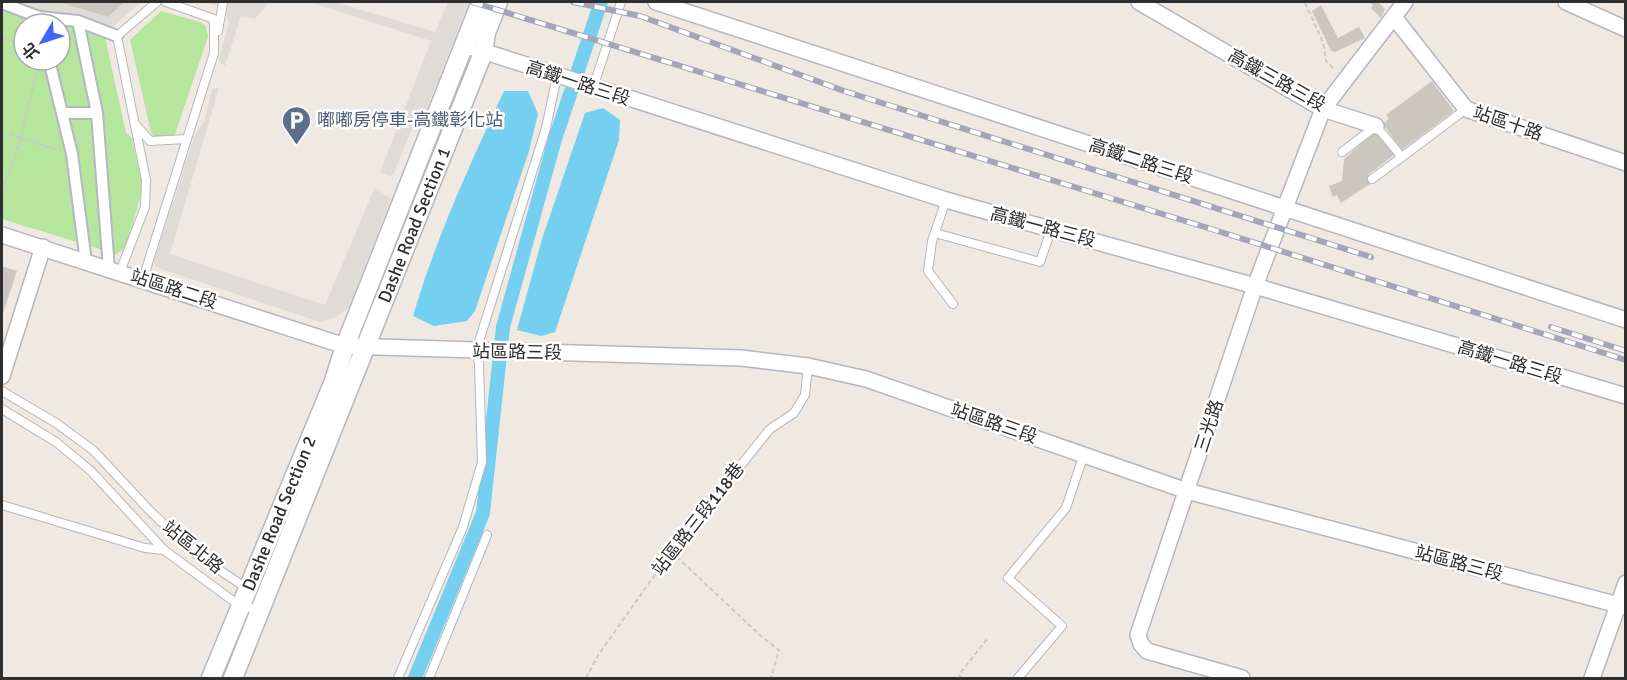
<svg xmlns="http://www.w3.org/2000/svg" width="1627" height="680" font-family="Signika,'Noto Sans TC',sans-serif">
<rect width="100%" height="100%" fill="#efe9e1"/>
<!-- green -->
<path fill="#b6e59e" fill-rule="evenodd" d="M2,2H18L110,29L105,37L126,133L132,138L143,188L127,243L124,249L116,254L2,219ZM24,24H60V60H24Z
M161,11L200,22L206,26L208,37L175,134L171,138L154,137L151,132L130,40Z"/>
<!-- plaza -->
<path fill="#dfdcd8" d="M18,2H57L108,17L125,2H141L110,29Z
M204,2H269L255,19L241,16L225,66L218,61L229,23L224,8Z
M309,2H335L435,32L448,2H469L422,121L411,131L394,173L390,176L380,172L431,41Z
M219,88L170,254L325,305L375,187L391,199L349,307L336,317L320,322L155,267L154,261L195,134L204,122L212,89Z"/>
<!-- water -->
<path fill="#75cff0" d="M504,91H528L538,114L529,151L475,311L467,321L434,326L413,316C436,238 470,164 504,91Z
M603,108L620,120L619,140L555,332L541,336L517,330L542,239L585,113Z"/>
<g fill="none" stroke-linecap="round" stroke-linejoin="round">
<!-- canal -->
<path stroke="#75cff0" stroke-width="14" d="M415,678L483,513L503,327L555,139L601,2"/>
</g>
<!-- building -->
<path fill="#cbc7bf" d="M58,2H125L108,17Z
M1370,2H1378L1385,9L1381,18L1371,8L1373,5Z
M1321,5L1338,38L1359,27L1365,38L1335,52L1331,51L1312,11Z
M1432,81L1454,111L1402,150L1383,124L1389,119L1386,115Z
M1375,131L1394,155L1368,175L1373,182L1341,203L1337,195L1333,197L1329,186L1342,181L1344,159Z
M2,266L17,271L2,316Z"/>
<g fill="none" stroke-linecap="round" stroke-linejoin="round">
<defs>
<path id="service" d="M218,31L223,2
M593,88L621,2
M136,125L150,141L185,139
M1342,152L1376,126L1402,157L1466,109
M1372,179L1402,157
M946,200L932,241L928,271L953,304
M935,233L1040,262L1051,230
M120,272L145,207L146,180L117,36L157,2
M143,279L214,53V19L166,2
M2,391L56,423L93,450L150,511L197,555L248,589
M2,409L56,442L91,471L164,550L240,606L261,610
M2,505L145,548L164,550
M671,552L770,429L794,413L805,395L808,366
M398,678L463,527L482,462L479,364L476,351L546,128L557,76
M429,678L487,535
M1018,678L1062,626L1008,578L1066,508L1084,454"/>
<path id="pedestrian" d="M2,3L39,17L78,21L117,36
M78,21L97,113L109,269
M49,60L72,154L86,262
M62,113H97"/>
<path id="minor" d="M656,2L1626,320
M1139,2L1323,109L1376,126
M1566,2L1626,29
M1394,17L1466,109L1626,163
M464,45L946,200L1255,286L1626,396
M2,235L345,346L741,358L808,366L866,379L1187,491L1626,607
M2,376L43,247
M1242,678L1147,651L1141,644L1138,635L1255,286L1323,109L1405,2
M1592,678L1626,583"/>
<g id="tertiary">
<path id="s1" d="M211,678L334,381L345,346L481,2"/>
<path id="s2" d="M233,678L483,53L486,33L498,2"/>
</g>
</defs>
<!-- service casing -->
<use href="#service" stroke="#b4b7c1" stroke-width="10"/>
<!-- pedestrian casing -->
<use href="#pedestrian" stroke="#b4b7c1" stroke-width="14"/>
<!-- minor casing -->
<use href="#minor" stroke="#b4b7c1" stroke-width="18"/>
<!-- tertiary casing -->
<use href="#tertiary" stroke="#b4b7c1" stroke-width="21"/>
<!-- path -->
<path stroke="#c9c9c9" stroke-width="2" stroke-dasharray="4.5 3" stroke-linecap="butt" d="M1305,3L1323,42L1326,61L1335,70
M2,37L24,45
M2,132L61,151
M2,192L21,139L38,65
M677,557L762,637L779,650L771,678
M586,678L599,654L666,559
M962,678L959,675L987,639"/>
<!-- service -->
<use href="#service" stroke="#fff" stroke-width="8"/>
<!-- pedestrian -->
<use href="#pedestrian" stroke="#fff" stroke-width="10"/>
<!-- minor -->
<use href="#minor" stroke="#fff" stroke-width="15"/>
<!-- tertiary -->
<use href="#tertiary" stroke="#fff" stroke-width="18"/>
<defs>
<path id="rail" d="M472,2L1208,228L1626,360
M573,2L640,16L844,91L1371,257
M1551,327L1626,351"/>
</defs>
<!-- rail casing -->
<use href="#rail" stroke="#a3a6b8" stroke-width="6"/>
<!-- rail -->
<use href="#rail" stroke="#fff" stroke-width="4" stroke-dasharray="11" stroke-linecap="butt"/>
</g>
<!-- icons -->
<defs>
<symbol id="parking-pin" viewBox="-11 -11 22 30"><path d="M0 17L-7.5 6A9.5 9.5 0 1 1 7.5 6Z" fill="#5c6f8a" stroke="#fff"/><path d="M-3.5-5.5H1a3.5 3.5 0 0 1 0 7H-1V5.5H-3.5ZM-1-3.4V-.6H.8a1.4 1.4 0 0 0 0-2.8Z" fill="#fff"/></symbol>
</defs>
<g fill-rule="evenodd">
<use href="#parking-pin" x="280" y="104" width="33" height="45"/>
</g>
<g text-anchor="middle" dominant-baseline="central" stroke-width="5" stroke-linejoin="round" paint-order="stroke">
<!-- street labels -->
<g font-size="18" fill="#2e2e2e" stroke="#fff">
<text transform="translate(1277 80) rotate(29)">高鐵三路三段</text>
<text transform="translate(578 83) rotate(18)">高鐵一路三段</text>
<text transform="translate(1508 123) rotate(19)">站區十路</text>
<text transform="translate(1141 161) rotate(18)">高鐵二路三段</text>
<text stroke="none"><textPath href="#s2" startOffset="488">Dashe Road Section 1</textPath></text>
<text transform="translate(1043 227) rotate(15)">高鐵一路三段</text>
<text transform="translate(174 289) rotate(18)">站區路二段</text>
<text transform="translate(517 352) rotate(1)">站區路三段</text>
<text transform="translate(1510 362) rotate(17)">高鐵一路三段</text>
<text transform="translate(994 423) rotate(19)">站區路三段</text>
<text transform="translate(1209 426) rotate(-72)">三光路</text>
<text stroke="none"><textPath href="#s1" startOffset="178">Dashe Road Section 2</textPath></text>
<text transform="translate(698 519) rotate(-52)">站區路三段118巷</text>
<text transform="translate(193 547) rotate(39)">站區北路</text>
<text transform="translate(1459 563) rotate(15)">站區路三段</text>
</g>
<!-- service labels -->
<g font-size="18" fill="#4e5e75" stroke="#fff" text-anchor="start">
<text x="317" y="120">嘟嘟房停車-高鐵彰化站</text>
</g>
</g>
<!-- border -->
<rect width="1627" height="680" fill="none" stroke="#2e2e2e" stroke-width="6"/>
<!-- north arrow -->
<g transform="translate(42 42) rotate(231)"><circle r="28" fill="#ffffff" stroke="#ababab" stroke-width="1.5"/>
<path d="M0-4.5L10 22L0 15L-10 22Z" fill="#4264fb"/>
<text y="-9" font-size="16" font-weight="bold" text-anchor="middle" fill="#2e2e2e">北</text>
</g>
</svg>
